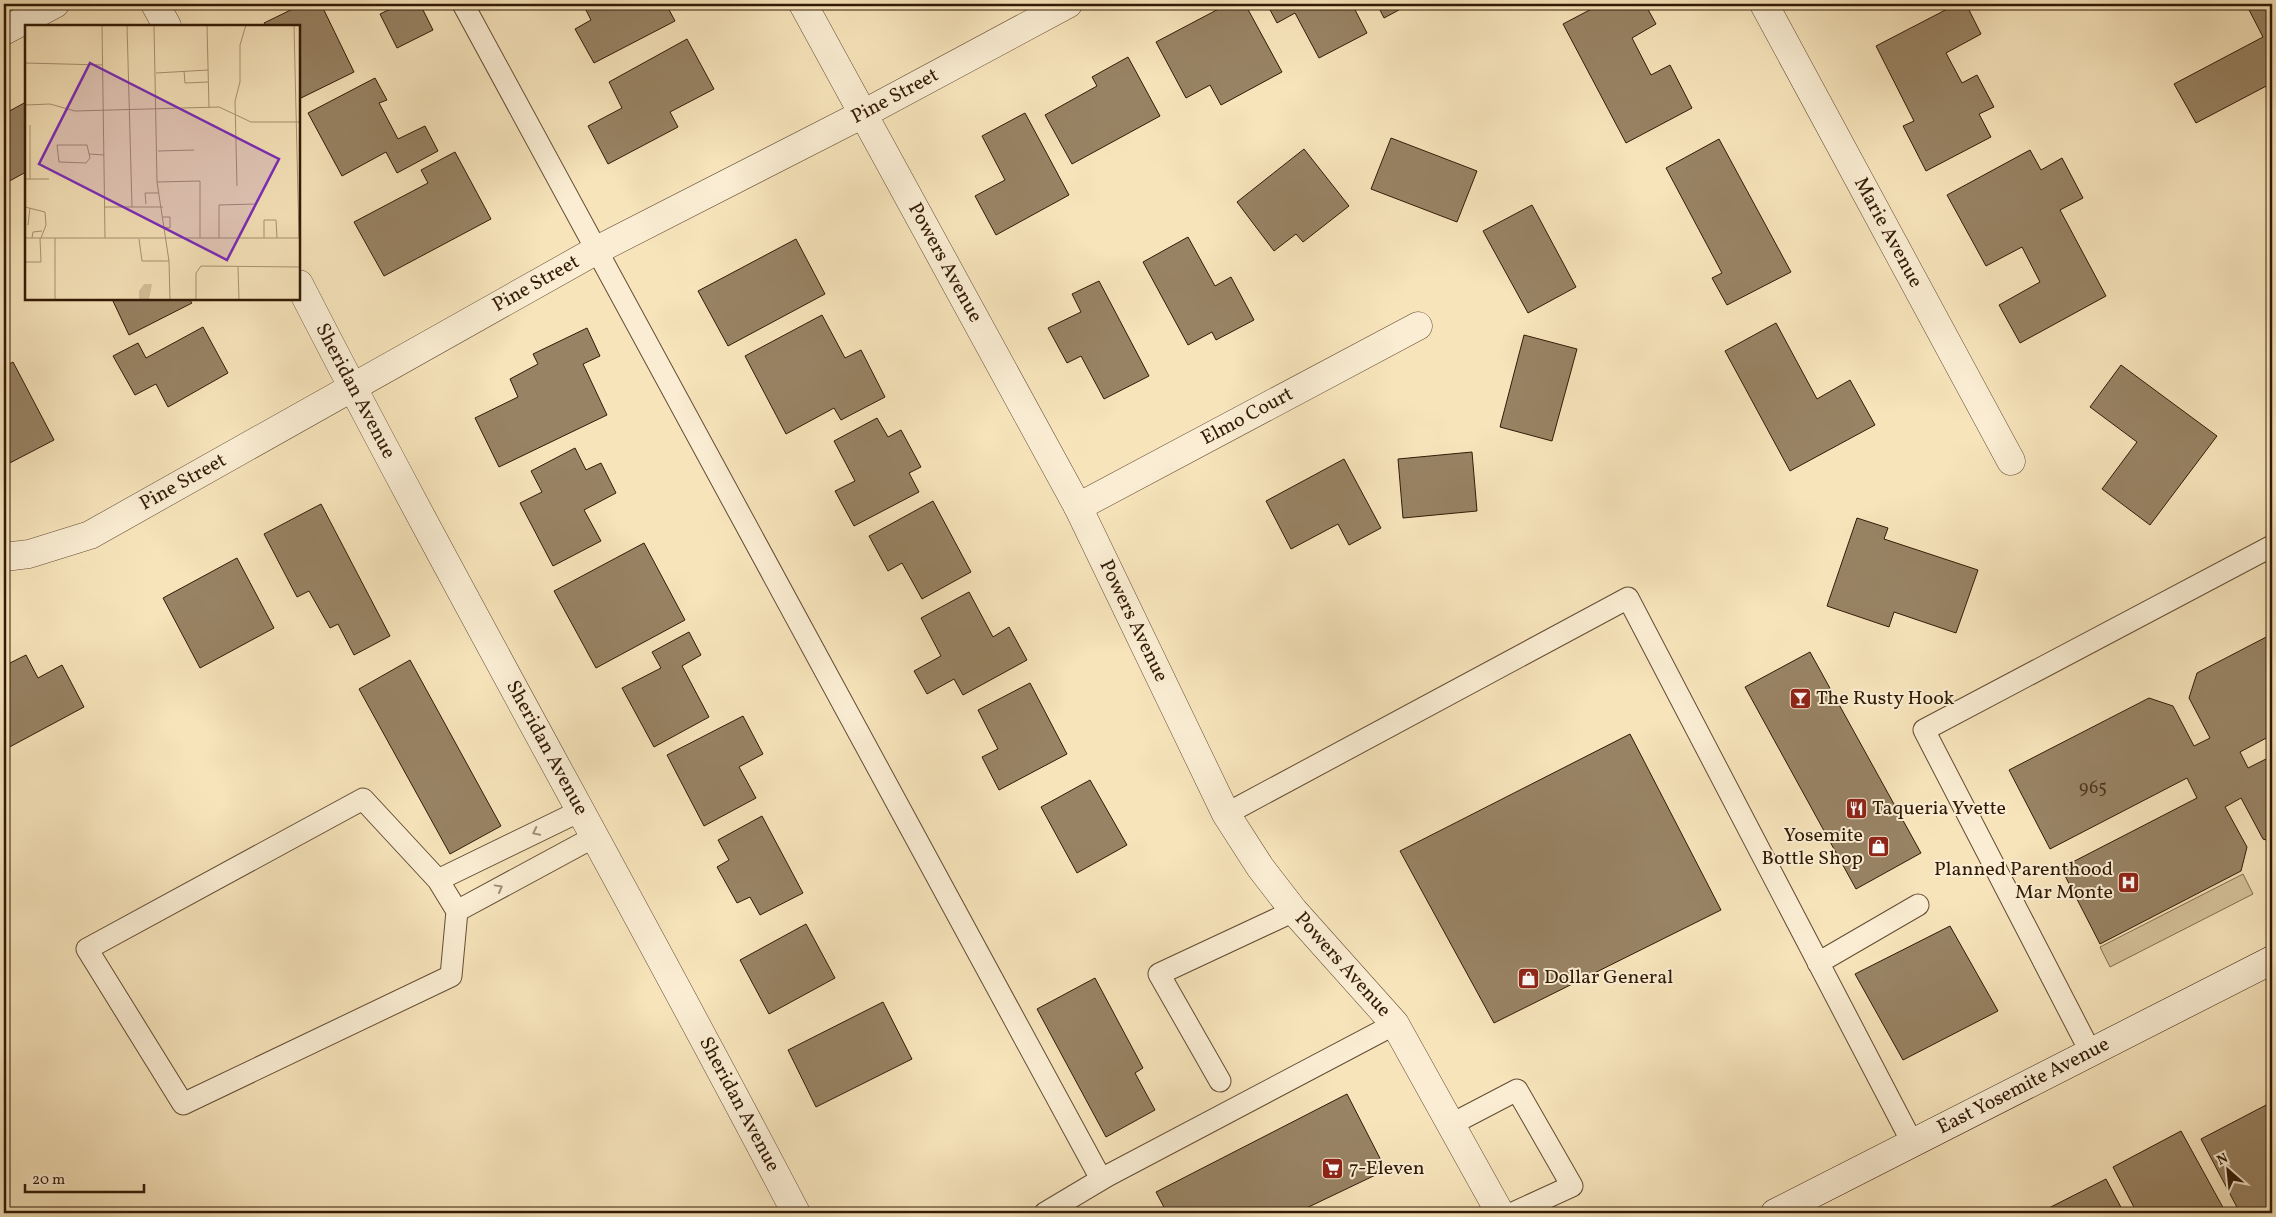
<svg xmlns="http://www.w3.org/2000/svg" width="2276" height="1217" font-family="Vollkorn,serif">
<rect width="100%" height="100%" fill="#f7e4bb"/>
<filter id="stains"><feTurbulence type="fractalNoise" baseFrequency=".004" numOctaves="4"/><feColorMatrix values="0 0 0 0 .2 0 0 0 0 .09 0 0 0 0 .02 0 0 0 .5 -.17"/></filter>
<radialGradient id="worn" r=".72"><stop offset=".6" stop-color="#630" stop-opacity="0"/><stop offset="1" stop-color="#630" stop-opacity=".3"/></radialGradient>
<!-- green -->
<path fill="#d6c29c" stroke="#846e51" d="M2243,874L2253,894L2110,967L2100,947Z"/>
<!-- building -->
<path fill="#988364" stroke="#321a06" d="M303,4H321L354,72L301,98L299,93V26H266L264,23Z
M401,4H420L433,30L397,48L380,14Z
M583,4H666L675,21L594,63L575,29L591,20Z
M1228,4H1245L1282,72L1221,105L1210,85L1186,98L1156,42Z
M1267,4H1352L1367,33L1319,58L1295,13L1277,23Z
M1377,4H1410L1384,18Z
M1601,4H1645L1656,24L1632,38L1651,75L1670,65L1692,108L1626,143L1563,24Z
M1957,4H1966L1981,34L1946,53L1962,83L1977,75L1994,107L1979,114L1991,137L1926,171L1903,126L1914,121L1876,46Z
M2246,4H2272V83L2196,123L2174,84L2263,37Z
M687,39L714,89L670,112L678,127L608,164L588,126L622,108L609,82Z
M1128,57L1160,116L1072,164L1045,115L1097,86L1092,77Z
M375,78L387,100L379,103L398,139L425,126L438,151L397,173L386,152L342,176L308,113Z
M26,102V172L4,184V114Z
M1025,113L1069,195L996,235L975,196L1005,180L982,136Z
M1391,138L1477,171L1457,222L1371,189Z
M1719,139L1791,272L1727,305L1712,278L1722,273L1666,168Z
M1304,149L1349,206L1303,242L1296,234L1274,251L1237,202Z
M2030,150L2041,170L2062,158L2083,198L2060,210L2106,296L2020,343L1999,305L2040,282L2022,247L1986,266L1947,195Z
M455,152L491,219L384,276L354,222L428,183L421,170Z
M1532,205L1576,287L1528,313L1483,231Z
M1188,237L1215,286L1231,277L1254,320L1216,340L1212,332L1188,345L1143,262Z
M796,239L825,294L728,346L698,291Z
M1099,281L1149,376L1104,399L1081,356L1067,363L1048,328L1081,312L1072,294Z
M112,299H189L192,303L129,335Z
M822,315L845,358L861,350L885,397L841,420L834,408L786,434L745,356Z
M1776,323L1817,399L1850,380L1875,425L1790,471L1725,351Z
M203,327L228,373L168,407L156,384L135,395L113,356L138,343L146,358Z
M587,328L600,356L583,364L607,415L499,467L475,418L518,397L510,379L538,364L533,354Z
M1524,335L1577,349L1552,441L1500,427Z
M13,362L54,440L4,466V367Z
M2121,365L2217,436L2150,525L2102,489L2137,442L2090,407Z
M877,418L888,437L901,430L921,467L909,473L919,492L854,526L835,491L855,481L834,441Z
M575,448L586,470L601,463L616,493L584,510L601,541L553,566L520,503L542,492L531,471Z
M1472,452L1477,511L1403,518L1398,459Z
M1344,459L1381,528L1349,545L1338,524L1291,549L1266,501Z
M933,501L971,572L922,599L902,563L888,571L869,536Z
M321,504L390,636L354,655L338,624L330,628L309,591L297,597L264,534Z
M1857,518L1888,528L1884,539L1978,570L1956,633L1894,612L1889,627L1827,606Z
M644,543L685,620L596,668L554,591Z
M237,558L274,628L200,668L163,598Z
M969,592L993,637L1009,627L1027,660L963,695L954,679L927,694L914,671L941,656L921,618Z
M689,632L701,655L682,666L709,717L654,747L622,688L661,668L652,652Z
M2272,634V735L2240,752L2248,768L2272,756V842L2263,839L2241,798L2225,807L2247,847L2241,871L2100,944L2061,868L2197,798L2187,778L2050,849L2009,770L2149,698L2173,706L2194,746L2210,738L2189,698L2197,673Z
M1810,652L1921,853L1856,889L1745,687Z
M26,655L38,678L62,665L84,707L4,750V666Z
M410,660L501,826L450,854L359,689Z
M1030,683L1067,754L999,790L982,757L998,749L978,710Z
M743,716L763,754L739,767L756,798L704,826L667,755Z
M1630,734L1721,910L1494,1023L1400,851Z
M1090,780L1127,845L1077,873L1041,807Z
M762,816L803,893L760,915L750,897L737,903L717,867L729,860L718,840Z
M806,924L835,978L769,1014L740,960Z
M1950,926L1998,1011L1903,1060L1855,974Z
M1095,978L1143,1068L1135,1073L1155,1110L1106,1137L1037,1009Z
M883,1002L912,1059L816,1107L788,1050Z
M1347,1094L1386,1170L1296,1213H1167L1156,1192Z
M2270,1103L2272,1107V1211L2269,1213H2240L2201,1139Z
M2181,1131L2226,1213H2137L2113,1167Z
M2106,1179L2124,1213H2039Z"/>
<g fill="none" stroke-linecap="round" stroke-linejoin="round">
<defs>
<path id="service" d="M463,4L1101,1179
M363,799L438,880L457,911L451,976L183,1104L87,949Z
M1226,814L1628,598L1913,1144
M438,880L580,811
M457,911L594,837
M1818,963L1918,905
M2091,1053L1924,730L2272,546
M1220,1081L1159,974L1294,911
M1450,1125L1517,1090L1572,1186L1513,1213
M1045,1213L1107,1176L1395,1024"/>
<g id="minor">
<path d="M155,4L167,26"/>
<path id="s1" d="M1764,4L2011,461"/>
<path d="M4,31L55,4"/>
<path id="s2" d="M299,284C459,596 634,902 796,1213"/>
<path id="s3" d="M1078,507L1418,326"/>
<path id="s4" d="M4,557L29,554L90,535L595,251L863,114L1068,4"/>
</g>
<g id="tertiary">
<path id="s5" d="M803,4L1078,507L1226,814L1260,867L1294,911L1395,1024L1500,1213"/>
</g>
<g id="secondary">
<path id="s6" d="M1775,1213L2272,960"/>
</g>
</defs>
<!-- service casing -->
<use href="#service" stroke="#634c33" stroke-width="23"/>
<!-- minor casing -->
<use href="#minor" stroke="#634c33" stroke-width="29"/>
<!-- tertiary casing -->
<use href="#tertiary" stroke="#634c33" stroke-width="29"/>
<!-- secondary casing -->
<use href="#secondary" stroke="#321a06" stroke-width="29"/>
<!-- service -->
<use href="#service" stroke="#faedd3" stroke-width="21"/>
<!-- minor -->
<use href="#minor" stroke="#faedd3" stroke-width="28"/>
<!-- tertiary -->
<use href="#tertiary" stroke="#faedd3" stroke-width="28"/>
<!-- secondary -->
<use href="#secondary" stroke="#faedd3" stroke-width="28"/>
</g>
<!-- one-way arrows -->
<defs><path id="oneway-chevron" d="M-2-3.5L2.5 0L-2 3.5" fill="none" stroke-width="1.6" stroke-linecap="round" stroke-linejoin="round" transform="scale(1.25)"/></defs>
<g stroke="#a08e77">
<use href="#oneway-chevron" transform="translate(536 832) rotate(154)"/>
<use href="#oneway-chevron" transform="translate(499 888) rotate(-29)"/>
</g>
<!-- icons -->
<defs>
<symbol id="bar-square" viewBox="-11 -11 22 22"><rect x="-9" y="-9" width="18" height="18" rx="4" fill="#8f2418" stroke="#faedd3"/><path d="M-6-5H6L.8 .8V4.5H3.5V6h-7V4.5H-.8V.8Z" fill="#fff"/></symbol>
<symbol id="restaurant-square" viewBox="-11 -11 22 22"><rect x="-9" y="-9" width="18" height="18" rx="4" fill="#8f2418" stroke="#faedd3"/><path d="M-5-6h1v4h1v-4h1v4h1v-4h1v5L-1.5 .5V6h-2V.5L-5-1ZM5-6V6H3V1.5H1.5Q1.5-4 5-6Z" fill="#fff"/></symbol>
<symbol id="shop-square" viewBox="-11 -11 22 22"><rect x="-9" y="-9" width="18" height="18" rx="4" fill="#8f2418" stroke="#faedd3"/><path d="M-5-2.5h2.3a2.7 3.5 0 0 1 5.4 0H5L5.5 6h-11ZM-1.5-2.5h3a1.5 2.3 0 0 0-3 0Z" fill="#fff"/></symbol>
<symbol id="hospital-square" viewBox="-11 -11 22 22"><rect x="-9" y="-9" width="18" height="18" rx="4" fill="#8f2418" stroke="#faedd3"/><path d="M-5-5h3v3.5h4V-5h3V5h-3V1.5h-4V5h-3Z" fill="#fff"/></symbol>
<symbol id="supermarket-square" viewBox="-11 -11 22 22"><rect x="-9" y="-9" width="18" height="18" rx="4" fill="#8f2418" stroke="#faedd3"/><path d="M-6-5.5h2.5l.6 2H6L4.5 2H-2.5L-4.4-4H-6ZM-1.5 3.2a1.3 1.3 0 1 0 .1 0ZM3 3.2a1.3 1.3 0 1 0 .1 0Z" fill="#fff"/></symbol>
</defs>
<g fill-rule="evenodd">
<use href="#bar-square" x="1788" y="686" width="25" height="25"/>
<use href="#restaurant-square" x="1844" y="796" width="25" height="25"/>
<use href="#shop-square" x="1866" y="834" width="25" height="25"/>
<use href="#hospital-square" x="2116" y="870" width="25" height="25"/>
<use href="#shop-square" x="1516" y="966" width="25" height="25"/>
<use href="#supermarket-square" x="1320" y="1156" width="25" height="25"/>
</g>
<g text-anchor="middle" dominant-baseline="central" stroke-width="4" stroke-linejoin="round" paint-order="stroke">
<!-- number labels -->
<g font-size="18" fill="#4c341e">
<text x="2093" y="788">965</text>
</g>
<!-- street labels -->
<g font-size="20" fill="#321a06" stroke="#faedd3">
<text stroke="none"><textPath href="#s4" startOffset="1006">Pine Street</textPath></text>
<text stroke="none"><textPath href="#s1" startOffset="260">Marie Avenue</textPath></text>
<text stroke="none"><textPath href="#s5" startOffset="295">Powers Avenue</textPath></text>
<text stroke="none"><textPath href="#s4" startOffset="601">Pine Street</textPath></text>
<text stroke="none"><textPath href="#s2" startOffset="121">Sheridan Avenue</textPath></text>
<text stroke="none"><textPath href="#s3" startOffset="192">Elmo Court</textPath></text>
<text stroke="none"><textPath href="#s4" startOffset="196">Pine Street</textPath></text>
<text stroke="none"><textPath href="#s5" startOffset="700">Powers Avenue</textPath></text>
<text stroke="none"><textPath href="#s2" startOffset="526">Sheridan Avenue</textPath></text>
<text stroke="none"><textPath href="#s5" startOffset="1105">Powers Avenue</textPath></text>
<text stroke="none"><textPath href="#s6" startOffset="279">East Yosemite Avenue</textPath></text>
<text stroke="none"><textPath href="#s2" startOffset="931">Sheridan Avenue</textPath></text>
</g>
<!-- poi labels -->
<g font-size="20" fill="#321a06" stroke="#faedd3" text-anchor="start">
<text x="1816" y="699">The Rusty Hook</text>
<text x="1872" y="809">Taqueria Yvette</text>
<text x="1863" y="836" text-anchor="end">Yosemite<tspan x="1863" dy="23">Bottle Shop</tspan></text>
<text x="2113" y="870" text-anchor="end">Planned Parenthood<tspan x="2113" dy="23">Mar Monte</tspan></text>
<text x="1544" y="978">Dollar General</text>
<text x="1349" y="1169">7-Eleven</text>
</g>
</g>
<!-- overview -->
<g transform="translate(25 25)">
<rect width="275" height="275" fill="#f7e4bb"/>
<path d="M119,259H127L124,275H114V266Z" fill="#d6c29c"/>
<path fill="none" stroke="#a89373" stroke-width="1" d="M77,0L80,213M102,0L107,182M129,0L132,157L144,236L145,275M182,0L184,83M269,0L274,213M0,38L78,40M159,46L160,58L183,57M131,48L183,45M0,80L25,79L50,86L194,82L226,97H275M5,100V154M32,120H62L65,133L61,138L34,137ZM133,126L169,125M64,129L79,130M0,154H24M132,157L175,156V213M212,161L210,76L215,57V20L221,0M121,179L120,168H134M0,182L20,187L21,200L16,213M80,182H138M138,192H145V203L138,202M3,200L5,183M0,213H275M7,213L8,207L17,206M194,213V180L231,179M239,213V195H251L252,213M114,214L117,236H144M0,237H16L15,213M213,242L214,275M30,274V213M171,275V248L176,241L275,242"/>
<path fill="#7b2cbf" fill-opacity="0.15" stroke="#7b2cbf" stroke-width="2.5" d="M65,38L254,134L202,235L14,139Z"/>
<rect width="275" height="275" fill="none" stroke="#321a06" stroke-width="2.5"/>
</g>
<!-- margin -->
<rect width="2276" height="1217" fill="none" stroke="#f7e4bb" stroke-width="20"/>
<rect x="5" y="5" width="2266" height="1207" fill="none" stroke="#321a06" stroke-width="2.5"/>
<rect x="10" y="10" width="2256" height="1197" fill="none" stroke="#321a06"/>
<!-- north arrow -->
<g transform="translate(2228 1170) rotate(333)" stroke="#faedd3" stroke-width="4" paint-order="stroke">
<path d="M0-4L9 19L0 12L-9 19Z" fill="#321a06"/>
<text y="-8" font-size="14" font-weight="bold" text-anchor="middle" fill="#321a06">N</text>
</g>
<!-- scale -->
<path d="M25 1184v8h119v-8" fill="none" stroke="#321a06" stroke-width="2.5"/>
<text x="32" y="1184" font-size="15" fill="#321a06" stroke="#faedd3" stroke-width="4" paint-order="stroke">20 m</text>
<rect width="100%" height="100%" filter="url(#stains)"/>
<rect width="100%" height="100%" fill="url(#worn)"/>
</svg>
